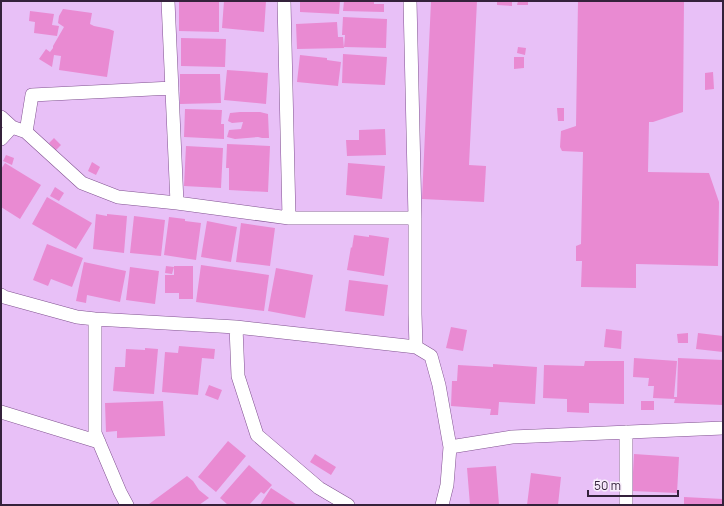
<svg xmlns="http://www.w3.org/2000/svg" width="724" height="506" font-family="Manrope,sans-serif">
<rect width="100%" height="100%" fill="#e8c0f7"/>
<!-- building -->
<path fill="#e98ad2" d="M179,1H219V32L179,31Z
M224,1H266L264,32L222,28Z
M300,1H340L339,14L300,12Z
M344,1H374V4H384V12L343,11Z
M431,1H477L469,165L486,166L484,202L422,199Z
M497,1H512V6L497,5Z
M518,1H528V5H517Z
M578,1H684L683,112L653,122H649L648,172L709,173L719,202L718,266L636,264V288L581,287L582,261H576V246L581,244L583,152L562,151L560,147L561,131L576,126Z
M63,9L92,13L90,24L94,26L109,29L114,31L107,77L59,70L61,56L54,55L52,67L39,59L46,49L50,52L53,48V46L64,27L58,23L59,16Z
M30,11L54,14L52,25L59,26L57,36L34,33L35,22L29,21Z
M343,17L387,19L386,48L344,47L345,35H342Z
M337,22L338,37H343L344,48L297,49L296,24Z
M181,38L226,39L225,67L181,66Z
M518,47L526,48L525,55L517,53Z
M343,54L387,57L385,85L342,83Z
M300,55L327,58V60L341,62L338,86L297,82Z
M514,57H524V68L514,69Z
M227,70L268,73L266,104L224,100Z
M713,72L714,89L705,90V73Z
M180,74H220L221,103L180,104Z
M557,108H564V121H558Z
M185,109L222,110L221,124H224V139L184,137Z
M240,112H260L268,114L269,138H262L258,137L235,139L227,137L229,130L241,129L243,122L232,123L228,121L230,113Z
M385,129L386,155L347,156L346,140H359V130Z
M54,138L61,145L56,150L49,143Z
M227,144L270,146L268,192L229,190V168H226Z
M186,146L223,148L221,188L184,186Z
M6,155L14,158L12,165L3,161Z
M92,162L100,167L96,175L88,171Z
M5,163L41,185L20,219L1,207V169Z
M348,163L385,166L382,199L346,195Z
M55,187L64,193L59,201L50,196Z
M47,197L92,223L76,249L32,224Z
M96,214L107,216V214L127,216L124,253L93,249Z
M134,216L165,220L161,256L130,253Z
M169,217L185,219V221L201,223L196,260L164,255Z
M207,221L237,227L231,262L201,257Z
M241,223L275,228L270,266L236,262Z
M354,235L369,237V235L389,238L384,276L347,270L351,247L352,248Z
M47,244L83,258L72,287L51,279L48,286L33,280Z
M84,262L126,271L120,302L87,295L86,303L76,301Z
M201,265L269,275L264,311L196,302Z
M166,266L174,267L172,274L165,273Z
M174,266H193V299H179V293H165V275H175H174Z
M130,267L159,271L155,304L126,300Z
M276,268L313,275L305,318L268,311Z
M349,280L388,285L384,316L345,311Z
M451,327L467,330L463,351L446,348Z
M606,329L622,331L621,349L604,347Z
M688,333V343H678L677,334Z
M698,333L723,336V352L696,349Z
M179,346L215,349L214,359L202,358L198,395L162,392L165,352L178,353Z
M145,348L158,349L154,394L113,391L115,367H125L126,349L145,350Z
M634,358L677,361L674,397H677L678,358L723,360V405L674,403L675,399L653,398L654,386H648L649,378L633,377Z
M585,361H624V404L589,403V413L567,412V399L543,398L544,365L584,366Z
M493,364L537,367L535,404L499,402L498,415H490L491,409L451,406L452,381H457L458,365L493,367Z
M209,385L222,390L218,400L205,395Z
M163,401L165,436L117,438V431L106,432L105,403Z
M641,401H654V410H641Z
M228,441L246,456L216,492L198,477Z
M315,454L336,467L331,475L310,462Z
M634,454L679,457L677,493L632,491Z
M249,465L272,485L264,494L261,492L249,505H228L220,498Z
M496,466L499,505H470L467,468Z
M531,473L561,477L558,505H527Z
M187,476L193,481L199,490L209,498L199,505H150L149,504Z
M271,488L297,505H260Z
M684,497L723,499V505H684Z"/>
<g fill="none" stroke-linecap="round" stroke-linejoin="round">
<defs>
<path id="minor" d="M168,1L177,203
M284,1L289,218
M410,1L415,218V314L416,347
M1,117L12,127L26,132L82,183L118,197L177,203L289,218H415
M26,132L32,95L172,88
M1,139L12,127
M1,295L4,297L77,317L95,319L236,327L416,347L431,356L439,385L450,447
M95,319V433L120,492L127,505
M236,327L238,376L257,435L319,488L348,505
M1,412L99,442
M442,505L447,485L450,447L512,437L723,428
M626,505V432"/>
</defs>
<!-- minor casing -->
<use href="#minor" stroke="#805290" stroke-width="14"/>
<!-- minor -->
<use href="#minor" stroke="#fff" stroke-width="13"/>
</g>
<!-- border -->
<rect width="724" height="506" fill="none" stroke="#34213b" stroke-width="4"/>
<!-- scale -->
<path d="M588 490v6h90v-6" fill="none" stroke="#34213b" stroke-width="2"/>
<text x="594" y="490" font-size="12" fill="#34213b" stroke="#f8edfb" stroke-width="3" paint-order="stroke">50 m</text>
</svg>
